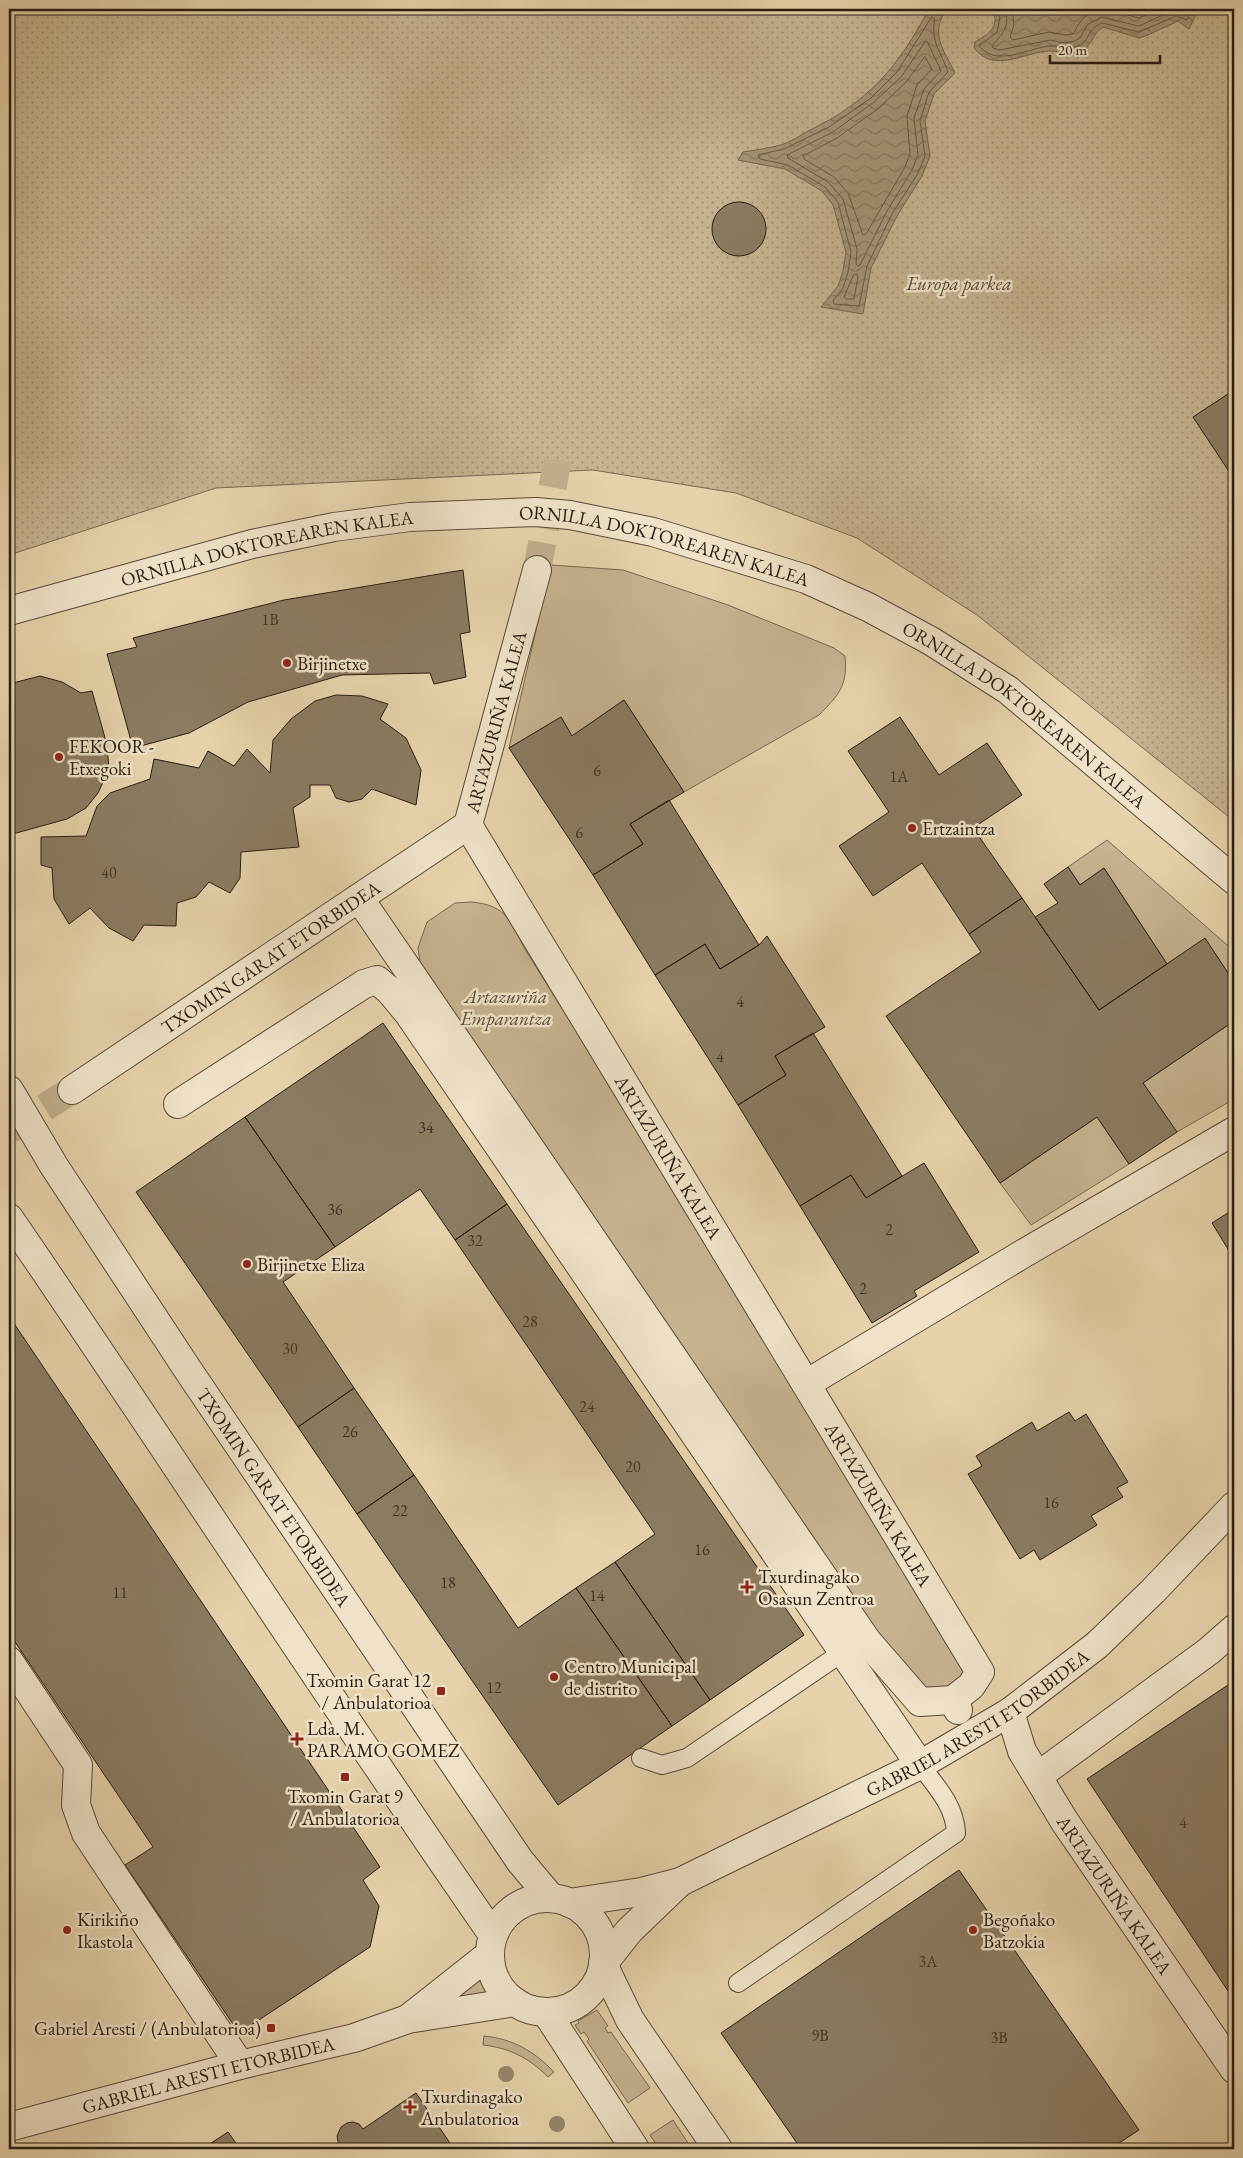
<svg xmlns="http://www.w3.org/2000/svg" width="1243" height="2158" font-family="'EB Garamond',serif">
<defs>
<pattern id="park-dots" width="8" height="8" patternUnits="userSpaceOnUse" patternTransform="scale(1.25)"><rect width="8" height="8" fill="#c6b390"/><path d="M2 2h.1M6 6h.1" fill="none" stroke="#a19174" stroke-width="1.8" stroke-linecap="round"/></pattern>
<pattern id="water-waves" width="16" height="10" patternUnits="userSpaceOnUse" patternTransform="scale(1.25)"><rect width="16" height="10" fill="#a59476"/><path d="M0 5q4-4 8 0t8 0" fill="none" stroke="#86785f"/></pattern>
</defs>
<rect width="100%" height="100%" fill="#e6d2aa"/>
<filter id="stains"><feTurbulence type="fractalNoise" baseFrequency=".004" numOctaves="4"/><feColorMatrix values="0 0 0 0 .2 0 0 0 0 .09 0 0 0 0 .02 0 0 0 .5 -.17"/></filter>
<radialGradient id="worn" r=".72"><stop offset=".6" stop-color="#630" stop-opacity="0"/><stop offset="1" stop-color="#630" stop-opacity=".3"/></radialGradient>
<!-- green -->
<path fill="#c6b390" stroke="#776850" d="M551,565L623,570L728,605L834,648L845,656C848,685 839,695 819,715L684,792L624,700L572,736L561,717L509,748Z
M1107,840L1234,951V982L1205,939L1167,964L1104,868L1080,885L1068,867Z
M471,902C508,905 510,922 526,951L922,1583L970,1664L956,1692L918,1690L864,1616L450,1009L420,962L418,948L427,922L455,903Z
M1234,1021V1099L1177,1132L1143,1083Z
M1097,1117L1129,1164L1031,1225L1000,1183Z
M480,1979L489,1991L429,2014Z
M597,2010L608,2026L605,2028L608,2033L611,2032L650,2088L628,2103L587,2041L589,2039L584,2032L581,2034L575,2025L579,2023L578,2021Z
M484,2036C513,2039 534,2051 554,2072L548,2077C529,2058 510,2048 483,2045Z
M673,2120L692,2149H659L650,2135Z"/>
<!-- park -->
<path fill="url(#park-dots)" stroke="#776850" d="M9,9H1234V821L977,615L857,538L736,493L593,470L216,488L9,555Z"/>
<!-- water -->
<path fill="url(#water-waves)" stroke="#73644e" d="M929,9H947C929,34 944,50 955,73L934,94L925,121L930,156L922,176L897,216L871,268L863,314L821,307L838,286L843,271L846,252L833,205L822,191L785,169L738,160L743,152C756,150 769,148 781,145C790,142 800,136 808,131C869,102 898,67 929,9Z
M987,9H1192L1197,12L1189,29L1178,21L1148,35L1139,38L1103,27C1091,35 1093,46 1080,51C1069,56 1061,51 1050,51C1024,52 994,74 974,48L975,42C986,35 996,31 995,17Z"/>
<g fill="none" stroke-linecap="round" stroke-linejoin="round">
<!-- shore -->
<path stroke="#665844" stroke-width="1" d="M995,9L1000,17L997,32L979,46C984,52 992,56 1000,56C1015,57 1033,48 1049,46C1059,45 1068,51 1079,46C1090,41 1086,30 1102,23L1139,32L1176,16L1187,20L1190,14V9
M1003,9C1013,25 1001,35 992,46L993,48L1000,50L1050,40L1064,43L1075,41L1080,38L1087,25L1101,17L1139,26L1167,13L1183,9
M1012,9L1014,25L1010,37L1013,40L1049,32L1065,35L1073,34C1076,30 1077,25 1081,21C1097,1 1119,13 1139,18L1159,9
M932,17L935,19C930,41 941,52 948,72L929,92L920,121L925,156L918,173L892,214L867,266L859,306L834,304L833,301L843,288L848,272L851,252L838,202L825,187L788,165L760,159L758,155L784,149L829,127L871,98L897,72Z
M926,41L928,43L941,71L924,89L914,118L918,155L912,170L887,211L860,265L858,266L856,264L857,249L843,199L828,182L788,158L787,155L833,132L874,102L901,77Z
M925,57L932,69L917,85L907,116L910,154L905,167L866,234L863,235L848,193L834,177L804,159L803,156L837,138L879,108L906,82Z
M857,274L858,277L854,299H846L844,297L853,276Z"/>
</g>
<!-- building -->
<path fill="#8b7b61" stroke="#281d11" d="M712 229a27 27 0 1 1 54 0a27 27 0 1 1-54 0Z
M1234,390V479L1193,417Z
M463,570L470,632L460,634L466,677L434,684L430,673L342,675L248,702L189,733L133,748L107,654L137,647L133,638L284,600Z
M40,676L62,682L81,693L92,691L107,745L109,769L98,793L86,808L67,819L9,835V684Z
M336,695L362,696L388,704L380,719L406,738L421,770L416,805L372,789L362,799L349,802L336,798L330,785H310V797L293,808L299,847L241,852L240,878L230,893L209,882L196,897L177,903L176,926L144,925L133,941L109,928L90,908L69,924L54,899L52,868L41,865V837L86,836L97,806L110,793L150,779L154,759L199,768L208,751L234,766L247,749L270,773L273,740L291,719L315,701Z
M624,700L684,792L630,824L643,844L593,875L509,748L561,717L572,736Z
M900,717L939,775L987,743L1022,795L973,828L1022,898L969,934L922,863L873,896L839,846L889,812L848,751Z
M669,800L759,945L720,969L705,944L655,975L593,875L643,844L630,824Z
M1068,867L1080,885L1104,868L1167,964L1099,1010L1035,917L1058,903L1044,884Z
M1022,898L1099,1010L1205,938L1234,982V1021L1143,1083L1177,1132L1129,1164L1097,1117L1000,1183L886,1016L981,952L969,934Z
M767,936L825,1027L775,1056L786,1075L738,1105L655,975L705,944L720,969L759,945Z
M383,1023L507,1204L455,1240L420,1189L335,1247L245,1117Z
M813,1033L902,1176L866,1198L851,1175L800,1206L738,1105L786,1075L775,1056Z
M245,1117L335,1247L283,1282L354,1388L298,1427L136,1192Z
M924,1163L979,1252L914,1291L917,1296L872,1323L800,1206L851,1175L866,1198Z
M507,1204L804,1635L710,1700L615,1562L655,1534L455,1240Z
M1234,1209V1259L1212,1223Z
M9,1316L380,1867L363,1880L379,1906L370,1947L239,2033L125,1865L153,1847L9,1633Z
M354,1388L414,1475L357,1514L298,1427Z
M1069,1412L1075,1421L1086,1414L1128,1482L1117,1488L1123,1497L1091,1516L1097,1525L1040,1560L1034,1550L1020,1559L968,1474L982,1466L976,1456L1032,1422L1037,1431Z
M414,1475L518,1628L576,1588L672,1726L558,1805L357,1514Z
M615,1562L710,1700L672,1726L576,1588Z
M1234,1681V2000L1087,1779Z
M959,1870L1139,2130L1110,2149H801L721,2033Z
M416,2093L454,2149H342L338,2142L337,2136L341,2127L347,2123L353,2122L359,2124L363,2129Z
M228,2132L240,2149H202Z"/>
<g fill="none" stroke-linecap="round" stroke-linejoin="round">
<!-- street-tunnel -->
<path stroke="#c0ae8b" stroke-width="28" stroke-dasharray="28 14" stroke-linecap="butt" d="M537,570L559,453
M9,1130L72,1090"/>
<defs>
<path id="lane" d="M641,1758L662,1765L687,1758L843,1652
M738,1983L956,1833C955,1806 936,1786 920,1765"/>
<g id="street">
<path id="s1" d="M537,570L468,825L980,1672L971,1686L953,1700L958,1710"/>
<path id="s2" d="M9,611L252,544L334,527L410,517L536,512L570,515L653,532L806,579L868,607L931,641L1008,690L1234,880"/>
<path d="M359,898L867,1641L920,1702L953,1700"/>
<path id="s3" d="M9,1090L54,1166L188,1370L520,1861L551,1898"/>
<path id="s4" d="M72,1090L468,825"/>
<path d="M178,1104L364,984L377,980L390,991L409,1014L920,1765"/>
<path d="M9,1218C172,1456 328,1698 493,1935"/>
<path d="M806,1384L1021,1255L1234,1131"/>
<path d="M9,1661L78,1765L76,1805L86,1833L240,2065"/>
<path id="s5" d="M1010,1712L1022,1751L1065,1822L1234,2069"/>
<path d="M1038,1776L1209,1651L1234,1629"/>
<circle cx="547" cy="1955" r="57"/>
<path id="s6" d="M569,1903L641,1892L680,1882L920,1765L1010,1712L1097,1645L1153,1591L1234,1506"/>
<path d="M603,1964L630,2020L718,2149"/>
<path d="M603,1964L629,1931L679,1883"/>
<path d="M546,2012L635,2149"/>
<path d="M409,2018L490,1954"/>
<path id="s7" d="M9,2127L240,2065L354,2038L408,2019L515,2002"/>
</g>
</defs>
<!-- lane casing -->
<use href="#lane" stroke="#584a37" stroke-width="20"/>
<!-- street casing -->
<use href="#street" stroke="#584a37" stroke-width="30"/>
<!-- lane -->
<use href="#lane" stroke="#efe2c8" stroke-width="18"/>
<!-- street -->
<use href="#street" stroke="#efe2c8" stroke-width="28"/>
</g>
<!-- trees -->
<g fill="#97876b">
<circle cx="506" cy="2074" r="8"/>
<circle cx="557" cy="2124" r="8"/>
</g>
<!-- markers -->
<g fill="#8f2418" stroke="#efe2c8" stroke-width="2">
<circle cx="287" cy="663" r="5"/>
<circle cx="59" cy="757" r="5"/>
<circle cx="912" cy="828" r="5"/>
<circle cx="247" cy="1264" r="5"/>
<path d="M744.5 1579.5h5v5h5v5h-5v5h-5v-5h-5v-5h5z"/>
<circle cx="554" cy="1677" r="5"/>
<rect x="436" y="1686" width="10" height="10" rx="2.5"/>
<path d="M294.5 1731.5h5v5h5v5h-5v5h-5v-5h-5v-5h5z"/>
<rect x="340" y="1772" width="10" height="10" rx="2.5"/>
<circle cx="67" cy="1930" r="5"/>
<circle cx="973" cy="1930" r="5"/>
<rect x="266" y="2023" width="10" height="10" rx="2.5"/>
<path d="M407.5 2099.5h5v5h5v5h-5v5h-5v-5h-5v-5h5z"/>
</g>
<g text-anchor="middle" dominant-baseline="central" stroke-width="5" stroke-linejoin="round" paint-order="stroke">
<!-- number labels -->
<g font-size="16" fill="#413425">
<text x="270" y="619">1B</text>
<text x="597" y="770">6</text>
<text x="899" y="776">1A</text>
<text x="579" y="832">6</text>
<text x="109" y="872">40</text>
<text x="740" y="1001">4</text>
<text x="720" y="1056">4</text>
<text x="426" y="1127">34</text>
<text x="335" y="1209">36</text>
<text x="889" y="1229">2</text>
<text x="475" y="1240">32</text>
<text x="863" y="1288">2</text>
<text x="530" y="1321">28</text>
<text x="290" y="1348">30</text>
<text x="587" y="1406">24</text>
<text x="350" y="1431">26</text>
<text x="633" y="1466">20</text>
<text x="1051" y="1502">16</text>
<text x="400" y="1510">22</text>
<text x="702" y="1549">16</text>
<text x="448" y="1582">18</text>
<text x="120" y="1592">11</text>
<text x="597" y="1595">14</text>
<text x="494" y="1687">12</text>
<text x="1183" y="1822">4</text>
<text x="928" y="1961">3A</text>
<text x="820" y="2035">9B</text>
<text x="999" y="2037">3B</text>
</g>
<!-- park labels -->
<g font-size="19" font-style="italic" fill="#574a37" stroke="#efe2c8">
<text x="959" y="283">Europa parkea</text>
<text x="506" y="996">Artazuriña<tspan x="506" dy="22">Emparantza</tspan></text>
</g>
<!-- street labels -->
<g font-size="19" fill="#281d11" stroke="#efe2c8">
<text stroke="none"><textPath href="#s2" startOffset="671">ORNILLA DOKTOREAREN KALEA</textPath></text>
<text stroke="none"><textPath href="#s2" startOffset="266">ORNILLA DOKTOREAREN KALEA</textPath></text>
<text stroke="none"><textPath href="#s2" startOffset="1076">ORNILLA DOKTOREAREN KALEA</textPath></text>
<text transform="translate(496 722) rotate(-75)">ARTAZURIÑA KALEA</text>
<text stroke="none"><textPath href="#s4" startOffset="239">TXOMIN GARAT ETORBIDEA</textPath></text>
<text stroke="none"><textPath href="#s1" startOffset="652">ARTAZURIÑA KALEA</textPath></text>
<text stroke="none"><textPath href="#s3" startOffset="486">TXOMIN GARAT ETORBIDEA</textPath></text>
<text stroke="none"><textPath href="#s1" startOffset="1058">ARTAZURIÑA KALEA</textPath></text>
<text stroke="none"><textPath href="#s6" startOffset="451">GABRIEL ARESTI ETORBIDEA</textPath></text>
<text stroke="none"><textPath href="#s5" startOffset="212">ARTAZURIÑA KALEA</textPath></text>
<text stroke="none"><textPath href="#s7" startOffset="206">GABRIEL ARESTI ETORBIDEA</textPath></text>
</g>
<!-- poi labels -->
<g font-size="19" fill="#281d11" stroke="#efe2c8" text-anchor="start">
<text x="297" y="663">Birjinetxe</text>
<text x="69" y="746">FEKOOR -<tspan x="69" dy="22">Etxegoki</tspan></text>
<text x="922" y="828">Ertzaintza</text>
<text x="257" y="1264">Birjinetxe Eliza</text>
<text x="758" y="1576">Txurdinagako<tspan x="758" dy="22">Osasun Zentroa</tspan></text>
<text x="564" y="1666">Centro Municipal<tspan x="564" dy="22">de distrito</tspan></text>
<text x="431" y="1680" text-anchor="end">Txomin Garat 12<tspan x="431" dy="22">/ Anbulatorioa</tspan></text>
<text x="307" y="1728">Lda. M.<tspan x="307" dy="22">PARAMO GOMEZ</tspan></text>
<text x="345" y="1796" text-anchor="middle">Txomin Garat 9<tspan x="345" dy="22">/ Anbulatorioa</tspan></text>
<text x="77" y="1919">Kirikiño<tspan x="77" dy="22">Ikastola</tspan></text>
<text x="983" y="1919">Begoñako<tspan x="983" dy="22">Batzokia</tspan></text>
<text x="261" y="2028" text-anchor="end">Gabriel Aresti / (Anbulatorioa)</text>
<text x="421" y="2096">Txurdinagako<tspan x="421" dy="22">Anbulatorioa</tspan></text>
</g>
</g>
<!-- margin -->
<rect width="1243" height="2158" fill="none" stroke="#e6d2aa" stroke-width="30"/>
<rect x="10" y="10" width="1223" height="2138" fill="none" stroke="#281d11" stroke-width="2.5"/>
<rect x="15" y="15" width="1213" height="2128" fill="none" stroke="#281d11"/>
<!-- scale -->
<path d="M1050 55v8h110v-8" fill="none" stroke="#281d11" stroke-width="2.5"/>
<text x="1058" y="55" font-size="15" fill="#281d11" stroke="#efe2c8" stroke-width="4" paint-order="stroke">20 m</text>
<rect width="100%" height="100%" filter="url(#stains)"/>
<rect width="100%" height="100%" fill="url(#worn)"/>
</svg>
